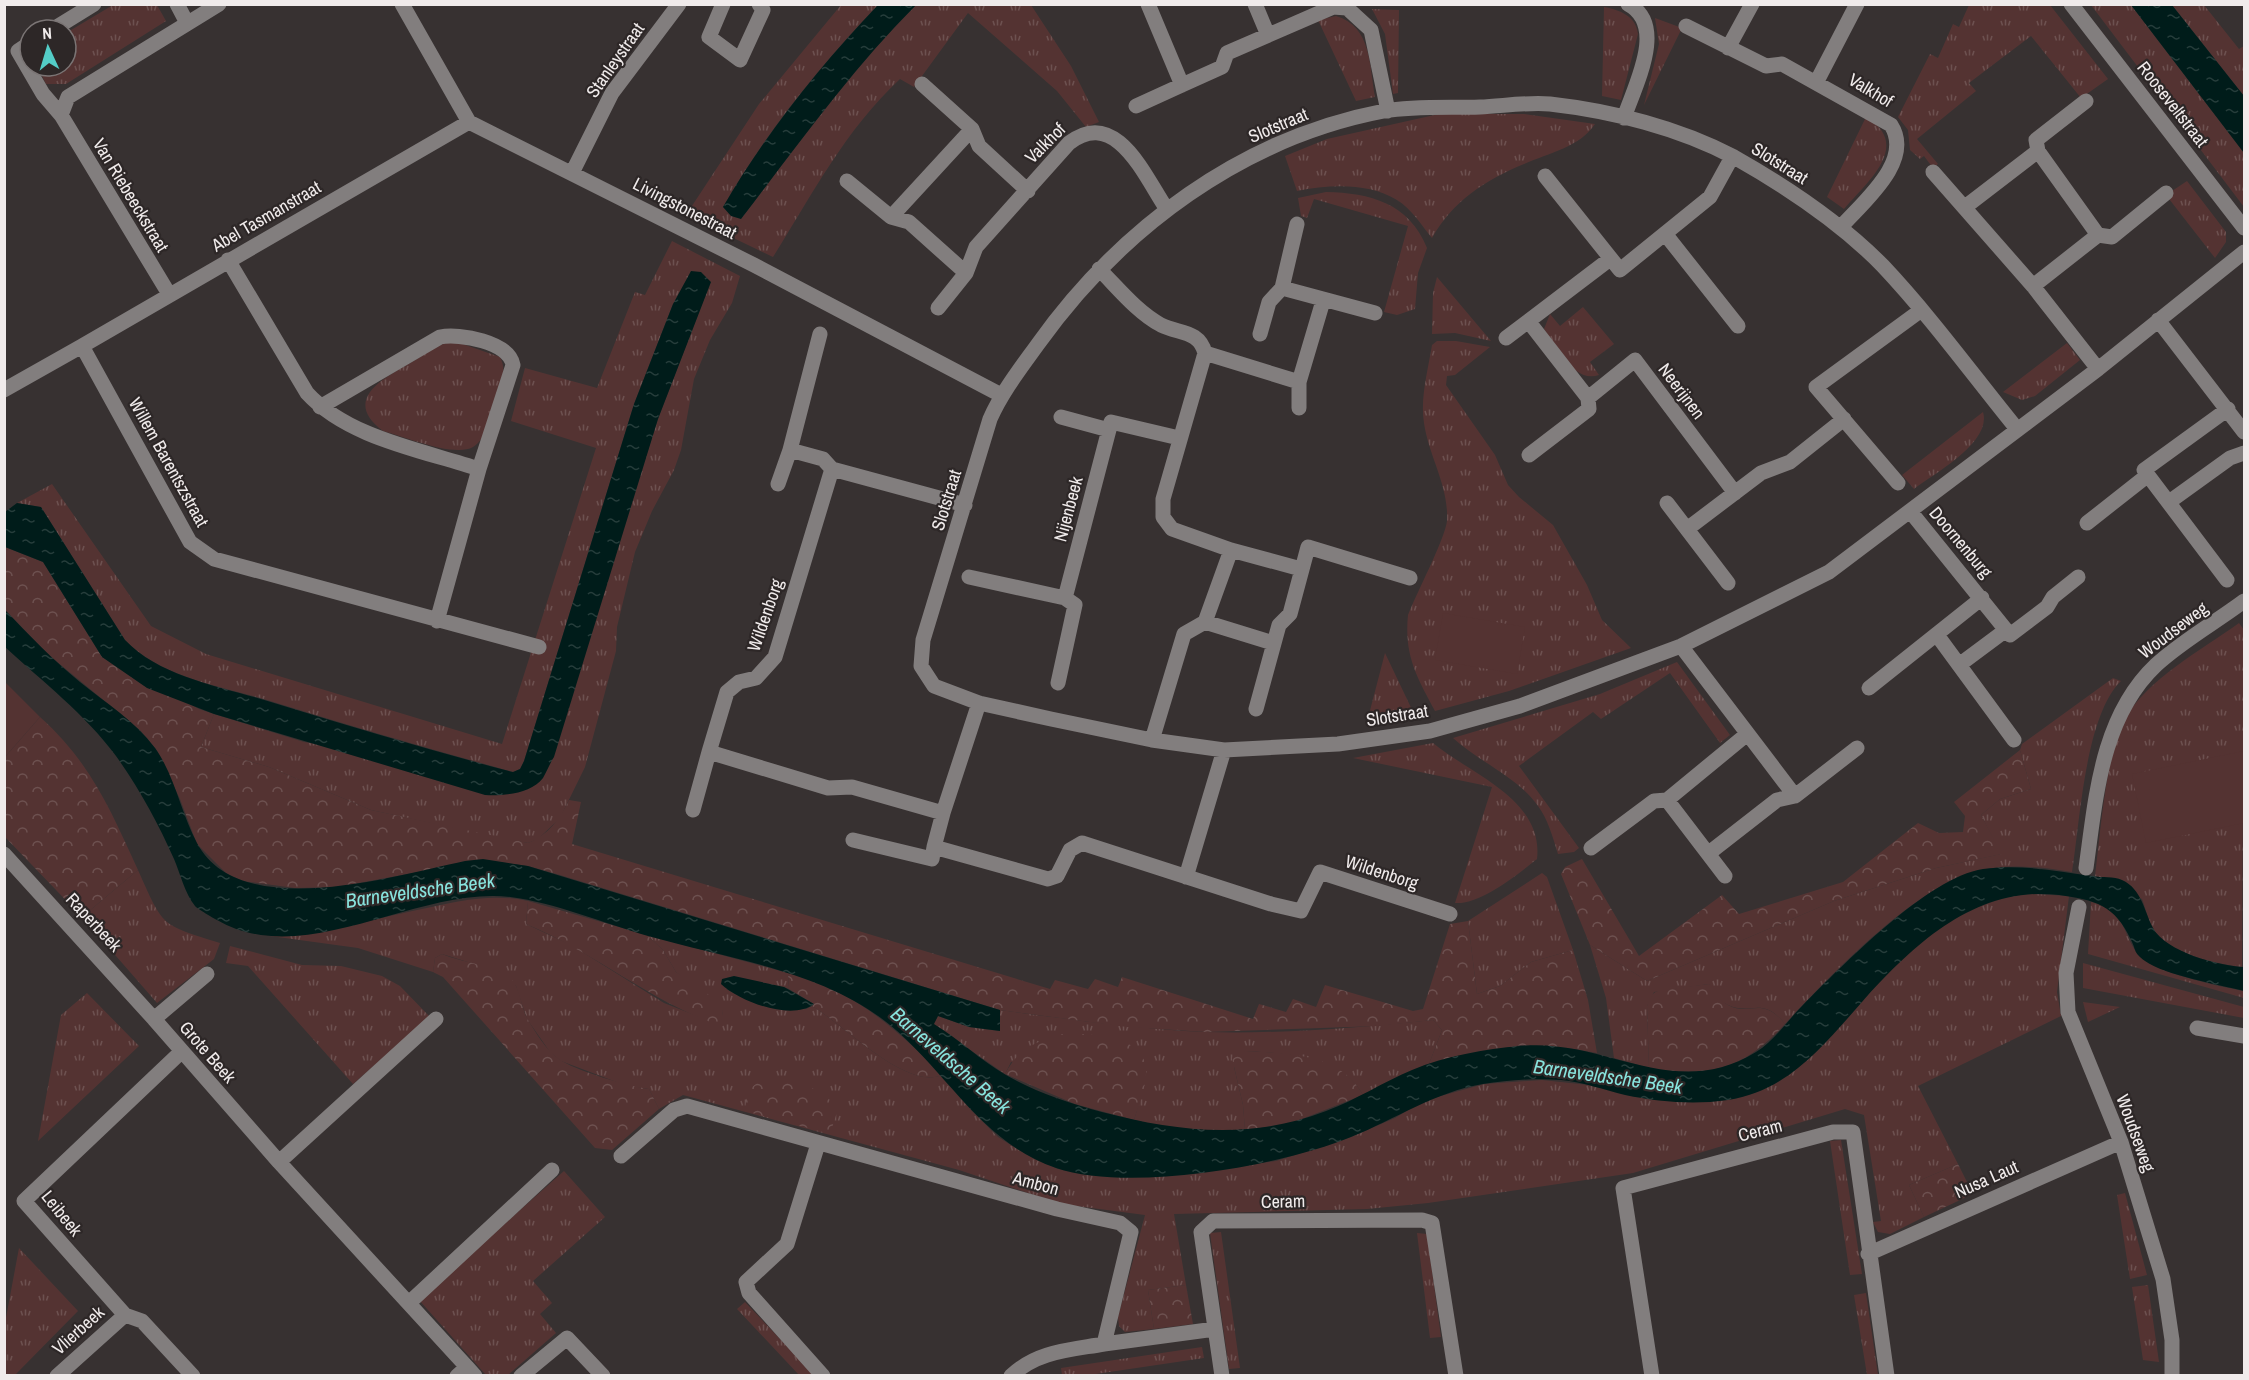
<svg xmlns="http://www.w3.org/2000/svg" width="2249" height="1380" font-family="'Archivo Narrow',sans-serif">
<defs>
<pattern id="grass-tufts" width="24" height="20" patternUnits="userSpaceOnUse" patternTransform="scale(1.5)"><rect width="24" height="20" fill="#543332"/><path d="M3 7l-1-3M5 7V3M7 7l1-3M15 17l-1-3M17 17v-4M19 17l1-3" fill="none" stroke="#6d5150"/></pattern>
<pattern id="forest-crowns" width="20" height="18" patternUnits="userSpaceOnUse" patternTransform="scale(1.5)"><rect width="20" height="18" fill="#543332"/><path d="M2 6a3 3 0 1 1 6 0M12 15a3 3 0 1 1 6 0" fill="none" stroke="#6d5150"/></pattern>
<pattern id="water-ripples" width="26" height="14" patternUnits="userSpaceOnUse" patternTransform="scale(1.5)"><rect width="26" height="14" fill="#001c1a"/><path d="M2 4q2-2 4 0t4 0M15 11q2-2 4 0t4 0" fill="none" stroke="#263d3b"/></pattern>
</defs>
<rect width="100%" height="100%" fill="#373131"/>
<!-- grass -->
<path fill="url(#grass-tufts)" d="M113,5H157L166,21L66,84H46L37,66H66V33Z
M841,5H878C819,67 766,132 723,207L741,219C797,146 851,70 916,5H1031L1071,66L1099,122L1086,127L1057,91L968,13L914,87L900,79C845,130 812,195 773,257L686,215L759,104Z
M1969,5H2050L2108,79L2081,98L2031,36L1969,83L1976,91L1917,139L1938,164L1933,168L1924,156L1920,159L1910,150L1908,130L1898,117L1930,54L1938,58L1953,24L1959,27Z
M2091,5H2131L2244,153V207Z
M2172,5H2204L2239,49L2244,46V96Z
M1604,7C1620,10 1636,16 1638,34L1621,100L1602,96Z
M1372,9L1399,10L1398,93L1393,94L1385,34Z
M1336,16C1372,27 1369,65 1375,97L1356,101L1318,20Z
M1655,18L1682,28L1644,105L1659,44Z
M1439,114H1524L1595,124C1580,147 1549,153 1524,164C1485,180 1452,202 1432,238C1422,226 1411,208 1397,200C1367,182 1329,185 1297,191L1285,156L1327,139Z
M1866,117C1913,145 1867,182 1844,209L1827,197Z
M2187,181L2226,232V242L2215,258L2166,195Z
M1326,192C1370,193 1409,203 1427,248L1418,273L1415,309L1397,315L1384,312L1408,226L1314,199L1307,218L1301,216L1298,198Z
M672,241L740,276L732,303L710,340L694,379L681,450L674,470L652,511L635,552L617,627L616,651L585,767L560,818L538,839L528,843L499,838L371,810L269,767L201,747L214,714L304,742L542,779L658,419L710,283L673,304L634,404L524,761L520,769L513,772C431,749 349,726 267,700C220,686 160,677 125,640L41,507L17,503L52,484L151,626L206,654L502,744L596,448L511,421L525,368L597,388L635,292L645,295Z
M1437,277L1491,341L1455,333L1432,334L1433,293Z
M1583,307L1614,344L1590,362L1599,375C1574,384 1556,346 1544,329L1550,314L1560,326Z
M454,341L500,357C508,372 500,387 495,402C490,416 487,439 473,447C454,458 403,436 383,431C340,399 386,377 412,362C425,354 439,343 454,341Z
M1437,341H1456L1490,347L1455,375L1447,376L1446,385L1495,455L1508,485L1519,497L1553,525L1587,585L1602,620L1631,648L1509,691L1435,711C1417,677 1404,656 1408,615C1416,594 1445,539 1447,521C1449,486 1429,457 1424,423C1420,398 1428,370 1432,345Z
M2067,343L2080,360L2035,396L2022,400L2003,392Z
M1983,412C1992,442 1935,473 1914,489L1902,475Z
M2239,623L2244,630L2242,967C2217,964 2167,953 2154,930C2148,921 2146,909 2142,899L2095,877C2100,837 2106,753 2124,720C2146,680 2203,649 2239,623Z
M1385,653L1415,716L1367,722Z
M1677,662L1730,735L1720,743L1670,673L1601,719L1593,712L1519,766L1579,848L1574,852L1558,854C1553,838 1548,819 1538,806C1520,779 1478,761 1453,738L1600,694Z
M2113,678L2121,681C2085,716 2080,822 2072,872C2042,867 2007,863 1977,871C1914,887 1829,977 1785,1024C1762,995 1751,1016 1728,1005C1719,1001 1714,992 1709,984L1654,992L1647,1006L1649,1068L1614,1058L1606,998L1590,945L1647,981L1834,901L1936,868L2001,854L1981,815L2000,799L2031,789L2020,750L2022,744Z
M1433,743C1470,774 1544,799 1537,859C1518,874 1480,905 1455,903L1492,787L1353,758Z
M138,870C164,928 160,924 220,943L214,959L157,1003L82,917Z
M1542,873L1547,877L1573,950L1531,962L1500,986L1477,994L1468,921Z
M2032,894L2069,896L2057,992L2061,1016L1918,1086L1958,1164L1909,1185L1924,1217L1890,1234L1878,1232L1873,1222L1881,1221L1864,1115L1845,1109L1633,1173L1428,1203L1367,1209L1174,1214L1186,1285L1148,1290L1154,1329L1125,1332L1119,1326L1118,1317L1145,1215L1061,1204L959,1170L683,1095L659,1109L649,1089L627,1086L561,1061L550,1052L527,1019L516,986L500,972L442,954L435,958L433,972L358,948L263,935C317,936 369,920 422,909C458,901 492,893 528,901L526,924L571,945L664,1003L720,1025L723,1011L676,972L663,950L647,935L788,973L789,989L784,987L726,989L760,1005L806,1009L812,1006C842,1023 906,1091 942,1075L971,1110L998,1137L1019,1150L1058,1169L1115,1177L1190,1173L1276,1161L1351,1137L1395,1118L1423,1101L1484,1084L1542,1080L1589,1085L1788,1076C1857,1020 1906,927 1996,899C2007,895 2020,895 2032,894Z
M2091,902C2131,910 2121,944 2146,961C2164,974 2221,987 2244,991V998L2088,954Z
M230,946L302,965L341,966L382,976L400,986L430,1017L353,1084L248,966L226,963Z
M2083,963L2244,1007V1018L2083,988Z
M87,993L139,1046L38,1141L61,1015Z
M2083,1002L2120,1007L2088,1022Z
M1000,1010C1068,1019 1136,1029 1205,1032C1281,1034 1358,1028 1433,1020L1442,1030L1429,1064L1363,1095C1342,1056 1285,1053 1245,1051L1234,1067L1243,1105L1245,1130C1208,1133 1170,1129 1134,1120L1140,1100L1011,1062L1005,1074L933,1024L938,1016L969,1027L1000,1031Z
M1841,1140L1862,1274L1850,1275L1830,1141Z
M564,1171L605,1217L533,1281L552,1303L540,1314L556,1333L508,1375H486L419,1300Z
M2125,1193L2147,1275L2130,1279L2117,1195Z
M1221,1232L1240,1368L1229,1369L1210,1233Z
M1417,1233L1427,1234L1441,1337L1430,1338Z
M19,1248L78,1311L15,1375H5V1323Z
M2148,1285L2159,1362L2143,1360L2132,1287Z
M1866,1293L1878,1375H1867L1854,1295Z
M745,1302L814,1375H799L737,1309Z
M1202,1347L1204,1358L1089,1375H1062L1061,1368Z"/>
<!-- forest -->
<path fill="url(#forest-crowns)" d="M5,547L43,562L102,657L199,709L214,714L201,747L269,767L371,810L528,843C548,835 560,819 569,800L581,802L572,844L1050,989L1055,980L1088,989L1095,979L1118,987L1122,977L1253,1019L1259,1004L1286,1012L1293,999L1316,1007L1325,985L1413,1011L1423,1009L1450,924L1468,921L1477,994L1500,986L1531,962L1573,950L1588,1000L1597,1053L1568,1048L1521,1045L1429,1064L1442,1030L1433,1020L1378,1026L1206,1032L1127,1027L1000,1010L560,875L528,866L483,860L337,887L295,888L242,881L226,873L197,844L180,799L156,749L141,731L50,656L5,610Z
M40,717C91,763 110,809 138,870L82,917L5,837V757Z
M2020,750L2031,789L2000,799L1981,815L2002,854L1936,868L1834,901L1647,981L1590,945L1561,874L1565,867L1582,859L1639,956L1722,895L1739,914L1843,882L1918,823L1939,833L1963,832L1965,816L1954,802Z
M528,901L647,935L663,950L676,972L719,1002L723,1011L721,1026C651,1002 594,952 526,924Z
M442,954C462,963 493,964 510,978C521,988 521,1008 528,1020C536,1033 546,1050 559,1059C573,1070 631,1087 649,1089L659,1109L612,1150L595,1148L443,977L433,972L435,958Z
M788,973C852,989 897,1029 942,1075C906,1091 842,1023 812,1006L814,1004L789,989Z
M1709,984C1717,990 1718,1000 1728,1005C1750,1017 1762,995 1785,1024C1743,1070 1709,1078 1649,1068L1647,1006C1650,997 1652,992 1661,990Z
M1063,1034C1089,1034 1144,1034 1146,1069C1147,1086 1139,1104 1134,1120L1075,1104L1005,1074C1018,1049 1036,1041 1063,1034Z
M1245,1051C1287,1053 1341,1054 1363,1095L1289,1124L1245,1130L1243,1105L1232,1058L1236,1052Z
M785,1077C805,1085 825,1091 838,1109L830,1134L745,1111L747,1091L762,1079Z
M1958,1164L1973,1194L1924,1217L1909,1185Z
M1186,1285L1193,1324L1154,1329L1148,1290Z"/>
<!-- pitch -->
<path fill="#543332" d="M1443,613L1525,627L1517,674L1435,660Z
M5,682L40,717L5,757Z
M2244,751V823L2146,843L2132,774Z"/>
<!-- water -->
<path fill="url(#water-ripples)" d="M878,5H916C851,70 797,146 741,219L731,216L723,207C766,133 819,67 878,5Z
M2131,5H2172L2244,96V153Z
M691,271L701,272L711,282L658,419L554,757C550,763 547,771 543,778C531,794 503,796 485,795L214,714L147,688L102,657L43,562L5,547V512L17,503L41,507L125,640C161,678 224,687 271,702C352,727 432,751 513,772L520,769L524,761L634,404L673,304Z
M5,610C29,635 53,660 80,682C106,703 135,721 155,748C175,776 181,813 197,843C240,924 396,875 465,861L483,859L528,866L1000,1010V1031L969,1027L938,1016L934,1024C959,1039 980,1060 1006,1075C1035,1092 1069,1103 1102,1112C1178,1132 1251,1140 1326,1111C1356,1100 1383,1082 1412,1070C1445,1056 1485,1049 1520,1046C1605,1037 1673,1103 1756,1052C1774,1041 1788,1020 1803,1005C1842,966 1928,877 1983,869C2021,864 2056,871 2093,876C2102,878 2114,876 2122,880C2142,889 2144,911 2153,928C2166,952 2219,966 2244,967V991C2220,985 2164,975 2145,961C2133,952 2137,952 2131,940C2115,905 2095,900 2059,895C1976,885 1913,945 1862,1002C1824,1045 1788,1091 1728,1100C1694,1105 1659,1102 1625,1095C1604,1090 1583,1082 1561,1080C1536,1078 1508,1080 1483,1084C1435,1092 1396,1119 1351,1137C1280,1166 1130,1193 1056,1168C983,1144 947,1072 890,1025C824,971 729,959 648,936C603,923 556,903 510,897C416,886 305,971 217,920C213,918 198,909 195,906C185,894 180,873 174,859C158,823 139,788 116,756C85,714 43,682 5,647Z
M734,976L784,987L814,1004C792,1021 740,1002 721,984L722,979Z"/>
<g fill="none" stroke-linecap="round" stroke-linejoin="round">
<!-- minor -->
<path stroke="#827e7e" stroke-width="15" d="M177,4L187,23
M402,4L469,122L754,265L1001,395
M723,4L709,37L740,60L763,10L759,4
M1148,4L1182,85L1222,67L1227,53L1333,7L1347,8L1371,30L1388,111
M1255,4L1268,35
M2071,4L2244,228
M1686,26L1766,66L1782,64L1891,125C1914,161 1863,202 1841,227
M52,30L94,4
M30,43L18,51L43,94L61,115L169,294
M1728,48L1752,4
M1817,81L1857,4
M922,84L972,129L979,146L1028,191
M2086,101L2036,140L2038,151L2098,235
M1136,106L1182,85
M61,115L68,97L219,4
M1624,118C1634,87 1668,25 1628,4
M1933,172L2033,286L2098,369
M572,173L612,93L679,4
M1545,176L1620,270L1710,197L1732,157
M847,181L891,217L909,222L966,273L976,247L1069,143C1116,107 1144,175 1166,208
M1965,207L2038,151
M891,217L972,129
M1666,235L1738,326
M228,260L307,393C348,438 422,450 479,469
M1099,269C1118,288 1137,312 1161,325C1179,334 1199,330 1205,353L1163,499V517L1172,529L1231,550L1301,569
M2033,286L2098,235L2112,237L2166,193
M1282,288L1375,313
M938,308L966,273
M2158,320L2244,432
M1529,322L1588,398L1589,409L1529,455
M820,334L790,450L823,459L832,469L775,657L756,678L739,682L727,692L709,752L828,788L852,787L943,813L934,847L1048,879L1057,876L1070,850L1082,843L1271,904L1301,911L1320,872L1450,914
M1260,334L1269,302L1282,288L1297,224
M1506,338L1610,259
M82,346L469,122
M1205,353L1299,382
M4,390L82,346L190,542L214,559L539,647
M1588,398L1635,360L1735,493
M320,407L440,337C460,333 509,342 513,365L479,469L437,621
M1299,408V382L1323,301
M1061,417L1109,430
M2017,429C1973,375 1931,317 1883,266C1840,222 1787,187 1734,157C1679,128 1612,111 1550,104C1528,102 1503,106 1480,107C1449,108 1415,106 1384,111C1242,138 1121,228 1038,344C1020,369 1002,392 990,419L923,640L921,666L934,686L979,703L1051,719L1152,740L1224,750L1338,744L1430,731L1520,706L1681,646L1829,572L2098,369L2244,252
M832,469L965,505
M1898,483L1816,387L1920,311
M778,484L790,450
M2169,502L2230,458L2244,453
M1667,503L1728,583
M1910,511L2010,635L2047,607L2053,597L2078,577
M2087,523L2148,475
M1687,529L1761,473L1790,462L1844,419
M969,577L1065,598L1075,605L1058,683
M2227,580L2144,470L2228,409
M1065,598L1111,422L1179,438
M1205,622L1273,643
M1937,635L2014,740
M1681,646L1795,796
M1959,665L2006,630
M1869,688L1982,598
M1256,709L1279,625L1290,614L1308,547L1410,578
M1152,740L1184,634L1205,622L1231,550
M1667,800L1725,876
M693,810L709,752
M943,813L979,703
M853,840L932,859L934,847
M1591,848L1654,801L1667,800L1746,735
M1709,853L1777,800L1795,796L1857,748
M4,854L154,1019
M2086,868C2096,797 2101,717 2156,665C2182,641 2216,622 2244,601
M1186,877L1224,750
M2079,907L2066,973L2068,1012L2121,1142L2163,1279L2172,1340V1376
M207,974L154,1019L279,1162L467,1367
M2197,1028L2244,1036
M181,1052L24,1201L125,1315L142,1321L193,1376
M818,1144L787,1244L746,1282L749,1293L823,1376
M621,1156L674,1110L687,1106L1057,1209L1120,1223L1131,1232L1104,1344L1215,1329
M279,1162L436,1019
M1868,1254L2121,1142
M410,1302L552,1170
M57,1376L125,1315
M457,1376L467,1367L475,1376
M521,1376L567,1338L603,1376
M1011,1376C1037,1351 1070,1350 1104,1344
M1222,1376L1201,1232L1213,1221L1422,1220L1432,1223L1456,1376
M1652,1376L1623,1188L1833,1132H1853L1887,1376"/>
</g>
<g text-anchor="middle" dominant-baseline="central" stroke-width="4.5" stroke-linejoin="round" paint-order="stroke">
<!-- street labels -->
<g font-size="18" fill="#f0ebeb" stroke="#2d2727">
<text transform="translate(615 60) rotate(-55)">Stanleystraat</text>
<text transform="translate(1871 90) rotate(31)">Valkhof</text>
<text transform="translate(2173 104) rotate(52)">Rooseveltstraat</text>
<text transform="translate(1278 125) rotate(-23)">Slotstraat</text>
<text transform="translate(1045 143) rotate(-45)">Valkhof</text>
<text transform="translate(1780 163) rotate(32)">Slotstraat</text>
<text transform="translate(131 195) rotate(59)">Van Riebeeckstraat</text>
<text transform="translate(685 208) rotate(27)">Livingstonestraat</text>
<text transform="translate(266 216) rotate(-30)">Abel Tasmanstraat</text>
<text transform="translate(1682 391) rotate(53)">Neerijnen</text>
<text transform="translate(169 462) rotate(61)">Willem Barentszstraat</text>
<text transform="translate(946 500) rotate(-73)">Slotstraat</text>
<text transform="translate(1068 509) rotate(-75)">Nijenbeek</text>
<text transform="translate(1961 542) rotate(50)">Doornenburg</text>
<text transform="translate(765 615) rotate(-71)">Wildenborg</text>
<text transform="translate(2173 630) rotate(-37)">Woudseweg</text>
<text transform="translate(1397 715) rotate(-9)">Slotstraat</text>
<text transform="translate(1382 872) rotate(18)">Wildenborg</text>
<text transform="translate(94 922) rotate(47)">Raperbeek</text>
<text transform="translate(208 1052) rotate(49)">Grote Beek</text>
<text transform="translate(1760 1130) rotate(-14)">Ceram</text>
<text transform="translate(2136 1133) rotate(70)">Woudseweg</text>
<text transform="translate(1986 1179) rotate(-24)">Nusa Laut</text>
<text transform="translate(1036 1183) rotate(15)">Ambon</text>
<text transform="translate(1283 1201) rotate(-1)">Ceram</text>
<text transform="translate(62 1213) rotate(51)">Leibeek</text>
<text transform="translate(78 1330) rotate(-42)">Vlierbeek</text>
</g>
<!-- water labels -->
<g font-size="20" font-style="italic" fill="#88e4de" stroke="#2d2727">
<text transform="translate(420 890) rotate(-8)">Barneveldsche Beek</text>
<text transform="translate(951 1060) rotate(41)">Barneveldsche Beek</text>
<text transform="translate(1608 1076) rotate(8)">Barneveldsche Beek</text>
</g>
</g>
<!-- border -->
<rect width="2249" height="1380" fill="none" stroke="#f0ebeb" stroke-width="12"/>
<!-- north arrow -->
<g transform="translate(48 48) rotate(356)"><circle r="28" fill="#2d2727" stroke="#7b7575" stroke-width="1.5"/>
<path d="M0-4.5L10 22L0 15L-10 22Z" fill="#54cdc7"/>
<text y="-9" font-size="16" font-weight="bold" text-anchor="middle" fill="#f0ebeb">N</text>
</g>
</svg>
